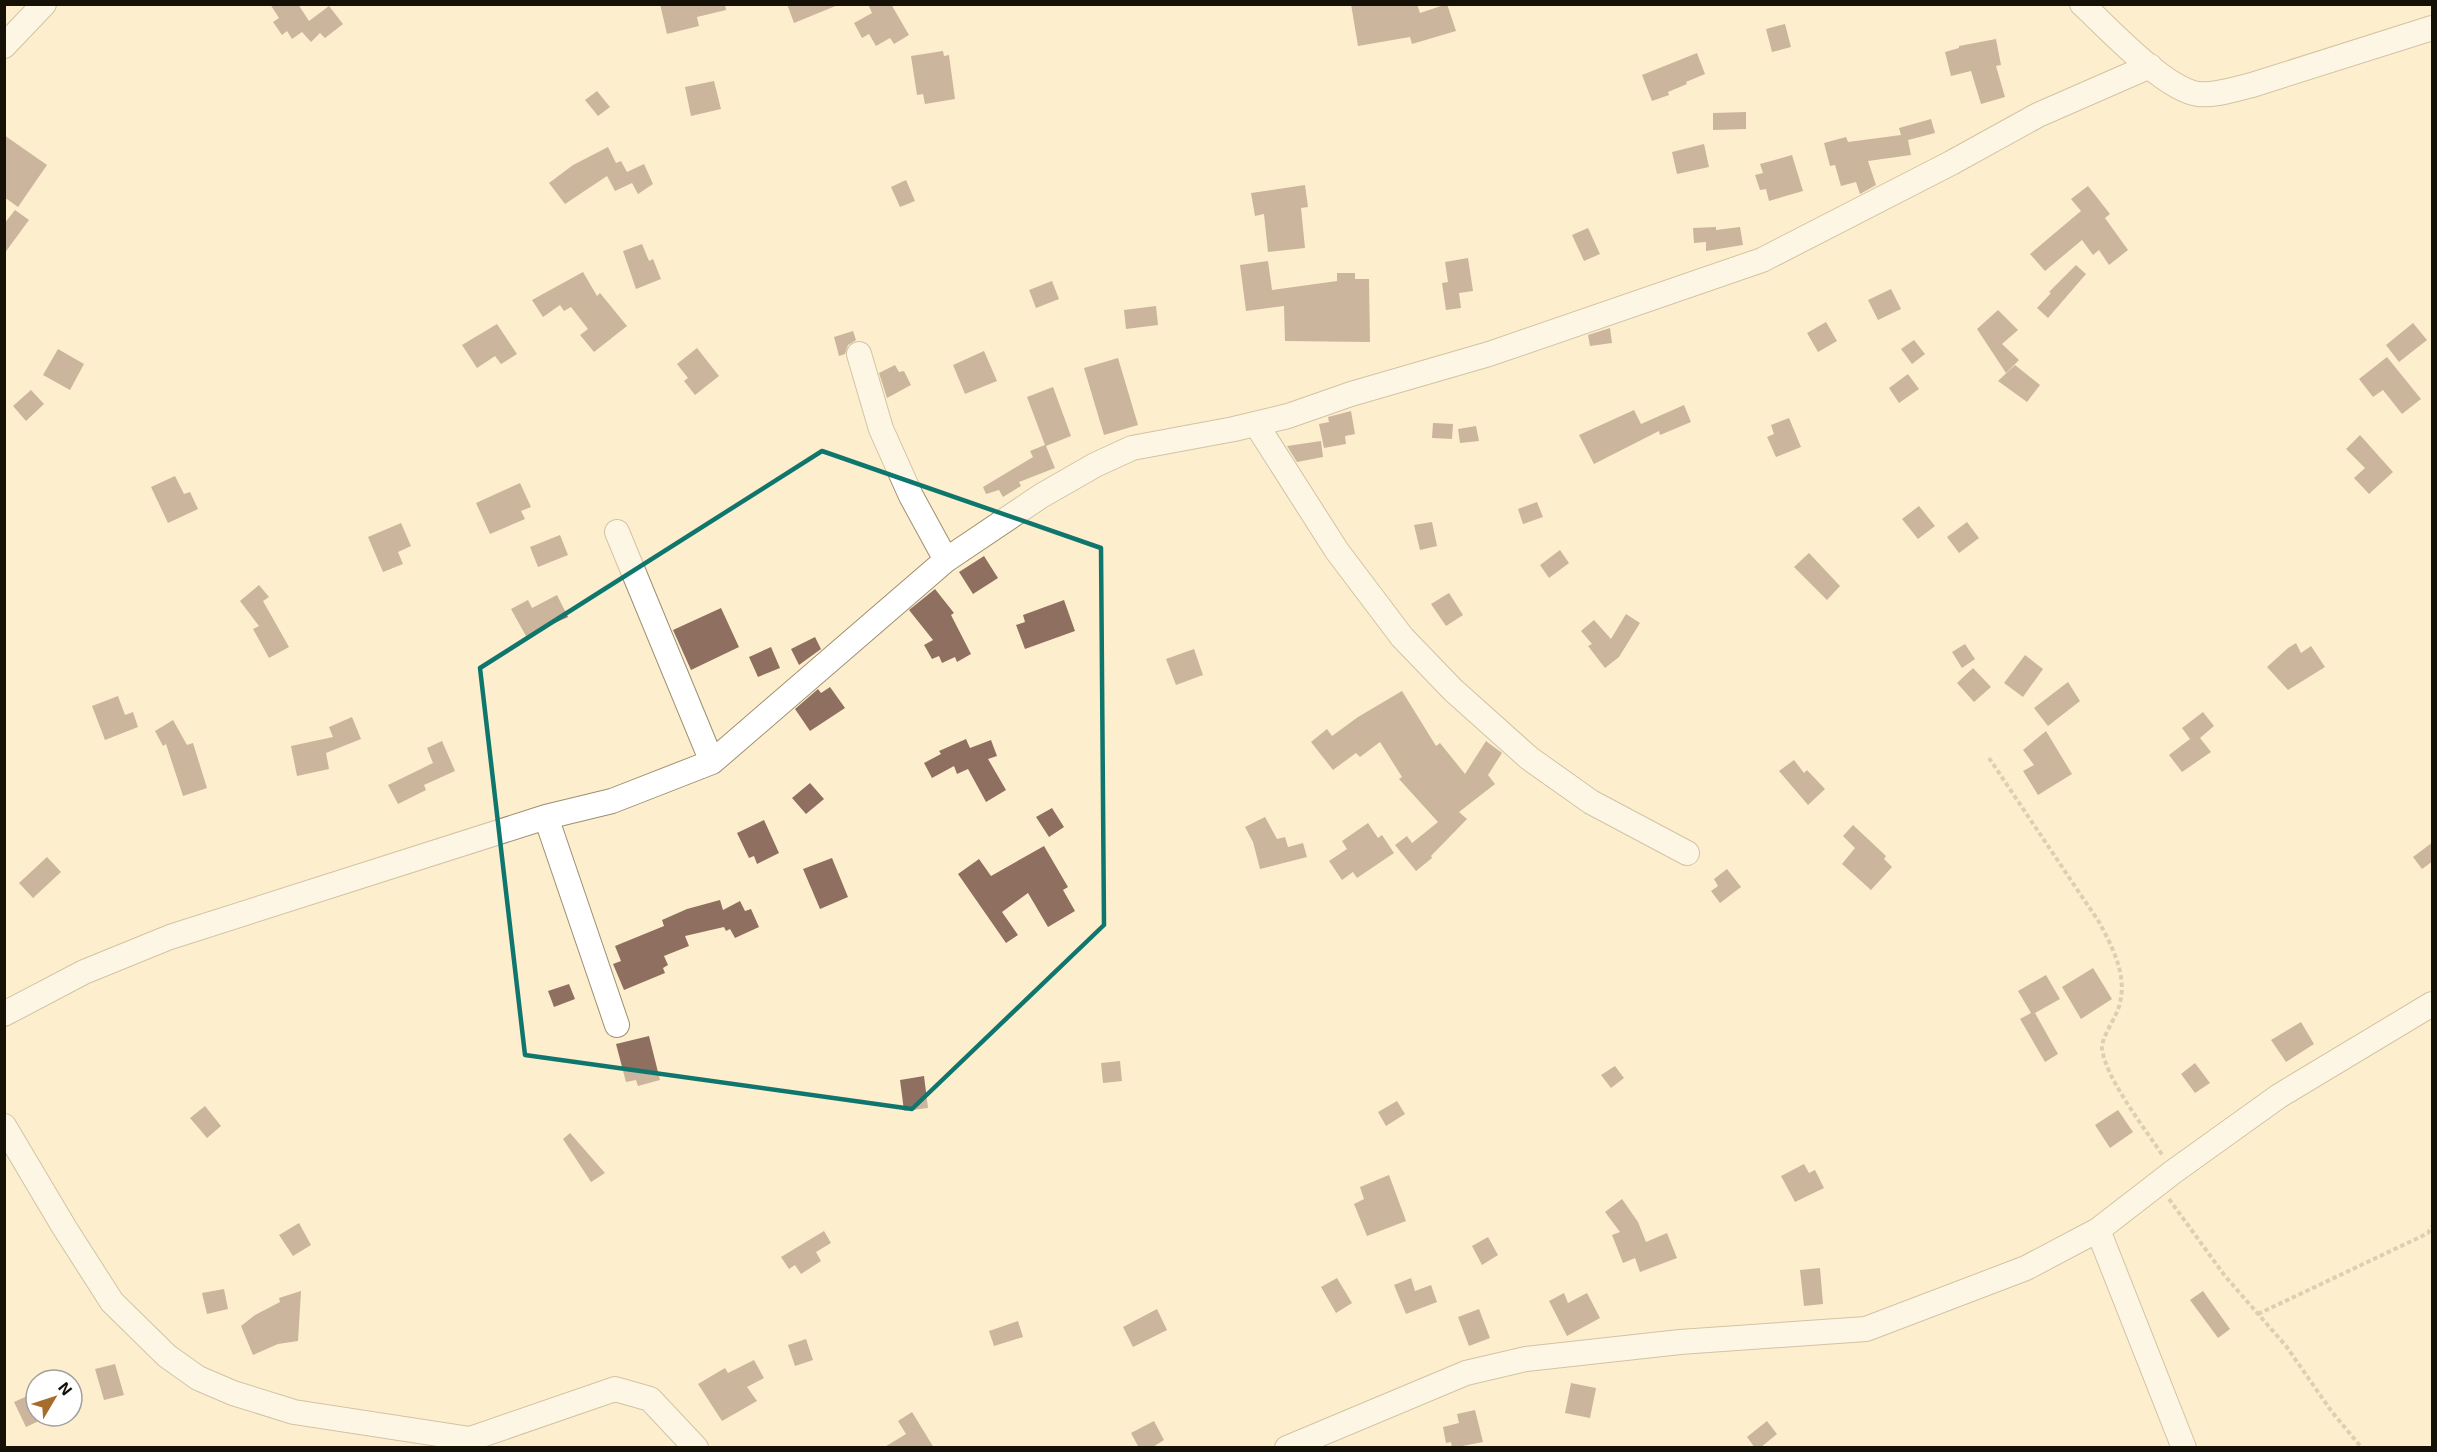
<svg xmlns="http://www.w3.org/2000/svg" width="2437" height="1452" font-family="'Exo 2',sans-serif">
<rect width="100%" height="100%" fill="#fdefcd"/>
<!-- building -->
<path fill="#8f6f60" d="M270,4H298L309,21L329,6L343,24L325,38L320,33L311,42L302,32L292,39L287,31L282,35L273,22L279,18Z
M660,4H725L726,10L697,17L699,26L667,34Z
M787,4H838V5L794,23Z
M868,4H891L909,35L894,44L890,38L876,46L869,34L862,38L854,23L872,13Z
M1351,4H1417L1420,13L1447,4L1456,31L1412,44L1410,37L1358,46Z
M1785,24L1791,47L1772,52L1766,29Z
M1996,39L2001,65L1996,66L2005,97L1981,104L1971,71L1951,76L1945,52L1959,48V46Z
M943,51L944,56L949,55L955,99L925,104L923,94L917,95L911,56Z
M1697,53L1705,74L1686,82L1687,84L1668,92L1669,95L1652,101L1642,75Z
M714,81L721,109L691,116L685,87Z
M597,91L610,107L598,116L585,100Z
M1746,112V129L1713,130V113Z
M1931,119L1935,133L1908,140L1911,155L1868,161L1876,185L1860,194L1856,182L1841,186L1835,165L1830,166L1824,143L1846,137L1848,142L1901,135L1899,128Z
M4,135L47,165L18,207L4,197Z
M1704,144L1709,167L1677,174L1672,152Z
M608,147L616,163L621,161L627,172L644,164L653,184L638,194L632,183L615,191L607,176L565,204L549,183L573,165Z
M1792,155L1803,191L1769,201L1766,189L1760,190L1755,175L1763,173L1760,164Z
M906,180L915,201L900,207L891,187Z
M1305,185L1308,207L1301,208L1305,248L1268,252L1264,214L1255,216L1251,193Z
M2088,186L2110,214L2105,218L2128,250L2109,265L2099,250L2093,255L2082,240L2045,271L2030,254L2081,211L2071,199Z
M15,210L29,220L4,254V224Z
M1716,227V230L1740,227L1743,245L1706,251V242L1694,243L1693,228Z
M1588,228L1600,254L1584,261L1572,235Z
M642,244L649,261L653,259L661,279L636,289L623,251Z
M1468,258L1473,291L1459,293L1461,308L1446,310L1442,283L1448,282L1445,262Z
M1268,261L1272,290L1337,281V273H1355V279H1369L1370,342L1285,341L1284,306L1246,311L1240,265Z
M2076,265L2086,274L2048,318L2037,308L2051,293L2049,292Z
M583,272L597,296L600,293L627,326L594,352L580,335L588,329L571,307L564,311L560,305L543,317L532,300Z
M1052,281L1059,299L1036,308L1029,290Z
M1891,289L1901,309L1878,320L1868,300Z
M1156,306L1158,325L1126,329L1124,310Z
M1998,310L2018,330L2002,344L2019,360L2006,373L1977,329Z
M1826,322L1837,341L1818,352L1807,333Z
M2413,323L2427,340L2399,362L2386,345Z
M497,324L517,354L501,364L495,356L477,368L462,345Z
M1610,328L1612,343L1590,346L1588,335Z
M853,331L856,340L848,345L845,354L839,356L834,337Z
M1914,340L1925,354L1912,364L1901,349Z
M697,348L719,376L695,395L684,381L688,378L677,364Z
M58,349L84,364L70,390L43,375Z
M984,351L997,381L965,394L953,365Z
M2387,357L2421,399L2402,414L2383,390L2373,397L2359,379Z
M1118,358L1138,425L1104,435L1084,368Z
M895,365L899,372L904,371L911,385L887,398L879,373Z
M2015,365L2040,385L2027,402L1998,381Z
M1908,374L1919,389L1899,403L1889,388Z
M1053,387L1071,436L1046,446L1055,468L1019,482L1021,486L1003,497L999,490L986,494L983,487L1033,457L1030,451L1045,445L1027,397Z
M31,390L44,404L26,421L13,406Z
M1684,405L1691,422L1660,435L1659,431L1594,464L1579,435L1634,410L1641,424Z
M1351,411L1355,434L1345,436L1346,444L1324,448L1319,424L1329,422L1328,417Z
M1789,418L1801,447L1776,457L1767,437L1774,434L1771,425Z
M1433,423L1453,424L1452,439L1432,438Z
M1476,426L1479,441L1460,443L1458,429Z
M2360,435L2393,472L2369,494L2354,478L2365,468L2346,449Z
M1321,441L1323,457L1297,462L1287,446Z
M175,476L184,494L190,492L198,509L168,523L151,487Z
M520,483L531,507L521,511L525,519L490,534L476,503Z
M1537,502L1543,517L1523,524L1518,509Z
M1919,506L1935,526L1918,539L1902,519Z
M1432,522L1437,546L1420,550L1414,525Z
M1967,522L1979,538L1959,553L1947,537Z
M401,523L411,546L398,552L403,564L383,572L368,537Z
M560,535L568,555L538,567L530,547Z
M1560,550L1569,563L1549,578L1540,565Z
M1809,553L1840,586L1827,600L1794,567Z
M984,556L998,578L973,594L959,572Z
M259,585L269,597L263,601L289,647L269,658L253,629L259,626L240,601Z
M935,589L954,613L951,615L971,654L957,662L955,657L942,663L939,656L932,659L924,645L933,640L909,610Z
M1449,593L1463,615L1446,626L1431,604Z
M557,595L568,617L526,636L511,609L528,600L532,608Z
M1064,600L1075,631L1025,649L1016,625L1025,622L1023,615Z
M721,608L739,647L691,670L673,630Z
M1626,614L1640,623L1619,657L1605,668L1588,646L1592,644L1581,631L1594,620L1611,639Z
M815,637L821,649L799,665L791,649Z
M2296,643L2301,653L2311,646L2325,667L2288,690L2267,667L2288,648Z
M1965,644L1975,659L1962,668L1952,652Z
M771,647L780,668L758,677L749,657Z
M1194,649L1203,675L1176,685L1166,659Z
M2025,655L2043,669L2023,697L2004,683Z
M1973,668L1991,687L1974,702L1957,683Z
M2068,682L2080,701L2048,726L2034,708Z
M830,687L845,708L810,731L795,709L818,689L821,693Z
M1402,691L1436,746L1440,743L1465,774L1486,741L1502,753L1488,775L1495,784L1459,812L1467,819L1431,856L1432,858L1416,871L1395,845L1407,836L1412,843L1438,822L1399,779L1402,777L1380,742L1360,757L1356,753L1333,770L1311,742L1327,729L1332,736L1358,717Z
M118,696L125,715L133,712L138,727L105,740L92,706Z
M2203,712L2214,726L2200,738L2211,752L2182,772L2169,755L2190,739L2182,728Z
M352,717L361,739L326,753L329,769L297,776L291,746L333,737L329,727Z
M173,720L187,745L193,743L207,788L183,796L166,744L163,746L155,731Z
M2046,731L2072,774L2038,795L2023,771L2034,765L2023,750Z
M966,739L970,748L991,740L997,756L988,759L1006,790L986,802L968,769L957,774L954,766L932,778L924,763L941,754L939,751Z
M442,741L455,771L424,785L426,790L398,804L388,785L433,763L427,748Z
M1794,760L1804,773L1807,770L1825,789L1808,805L1779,771Z
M810,783L824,799L806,814L792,798Z
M1052,808L1064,827L1049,837L1036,817Z
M1265,817L1277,839L1285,837L1288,847L1303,843L1307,857L1260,869L1253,842L1245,827Z
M764,820L779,853L757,864L754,856L749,858L737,833Z
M1368,823L1378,838L1382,835L1394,853L1357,878L1353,872L1342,880L1329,861L1347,849L1342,841Z
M1853,825L1886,856L1884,859L1892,867L1871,890L1842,864L1855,848L1843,836Z
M2433,842V861L2422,869L2413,857Z
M1044,846L1068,887L1063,890L1075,911L1048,927L1028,893L1002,912L1018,935L1006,943L958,874L979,859L991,876Z
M47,857L61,872L33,898L19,883Z
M832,858L848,897L820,909L803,869Z
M1727,869L1741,887L1720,903L1711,891L1718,886L1714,879Z
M720,900L723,910L740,901L745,911L751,909L759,927L735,938L730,929L726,931L724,927L685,936L689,946L664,956L668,965L663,968L665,973L624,990L613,964L621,961L615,946L664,926L662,920L687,909Z
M2093,968L2112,999L2081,1019L2062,987Z
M2046,975L2060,999L2035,1013L2058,1054L2045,1062L2020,1019L2031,1013L2018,991Z
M569,984L575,999L554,1007L548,991Z
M2301,1022L2314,1044L2286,1062L2271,1040Z
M649,1036L660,1080L638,1086L636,1080L626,1082L616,1044Z
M1120,1061L1122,1081L1103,1083L1101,1063Z
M2195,1063L2210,1083L2195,1093L2181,1074Z
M1615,1066L1624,1078L1611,1088L1601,1075Z
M924,1076L928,1108L904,1111L900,1080Z
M1397,1101L1405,1114L1386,1126L1378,1112Z
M205,1106L221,1126L207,1138L190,1118Z
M2118,1110L2133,1132L2110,1148L2095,1125Z
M570,1133L605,1173L591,1182L563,1139Z
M1804,1164L1809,1173L1815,1170L1824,1188L1795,1202L1781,1176Z
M1389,1175L1406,1221L1367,1236L1354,1204L1364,1199L1360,1187Z
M1622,1199L1638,1222L1646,1242L1667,1233L1677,1258L1640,1272L1635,1258L1623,1263L1612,1235L1620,1232L1605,1212Z
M299,1223L311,1245L293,1256L279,1235Z
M824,1231L831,1243L816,1252L821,1261L801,1274L795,1265L789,1269L781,1257Z
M1488,1237L1498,1255L1482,1265L1472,1246Z
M1820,1268L1823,1304L1804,1306L1800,1270Z
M1337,1278L1352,1303L1336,1313L1321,1287Z
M1411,1278L1415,1291L1431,1285L1437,1302L1406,1314L1394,1285Z
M224,1289L228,1309L207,1314L202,1293Z
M301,1291L298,1341L278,1344L253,1355L241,1326L255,1315L280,1302L279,1298Z
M2203,1291L2230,1329L2218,1338L2190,1300Z
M1564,1293L1568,1303L1587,1293L1600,1318L1567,1336L1549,1301Z
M1157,1309L1167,1330L1133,1347L1123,1327Z
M1479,1309L1490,1338L1469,1346L1458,1317Z
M1018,1321L1023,1337L994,1346L989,1331Z
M806,1339L813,1360L795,1366L788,1345Z
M754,1360L764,1378L747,1387L757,1401L722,1421L698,1384L725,1368L728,1373Z
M115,1364L124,1395L104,1400L95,1369Z
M1571,1383L1596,1388L1590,1418L1565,1413Z
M36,1392V1416L39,1421L26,1427L14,1402Z
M1475,1410L1483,1442L1452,1448L1451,1442L1446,1443L1443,1427L1459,1423L1457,1414Z
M912,1412L934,1448H883L906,1434L898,1421Z
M1154,1421L1164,1440L1151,1448H1139L1131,1433Z
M1767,1421L1777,1434L1760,1448H1755L1747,1437Z"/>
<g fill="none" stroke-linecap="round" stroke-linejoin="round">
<defs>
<path id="minor" d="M2082,4C2108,28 2164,89 2198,94C2215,96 2235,89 2252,85L2432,28
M4,46L44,4
M859,354L881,429L911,496L946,560
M1256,424L1337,551L1402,637L1453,690L1529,758L1591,802L1687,853
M617,532L712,762
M546,817L617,1025
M4,1014L84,972L170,937L546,817L612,801L712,762L946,560L1041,496L1095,465L1132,448L1234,429L1288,416L1351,394L1489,354L1762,260L1951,163L2038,115L2150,66
M4,1126L64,1227L112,1302L167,1356L198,1378L233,1393L294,1412L470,1439
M2098,1230L2184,1448
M457,1446L470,1439L615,1389L650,1399L696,1448
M1287,1448L1466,1373L1526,1359L1680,1342L1866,1329L2026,1268L2098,1230L2173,1172L2279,1096L2432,1004"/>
</defs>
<!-- minor casing -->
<use href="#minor" stroke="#9d8f70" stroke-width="26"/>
<!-- path -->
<path stroke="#b6ab90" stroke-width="4" stroke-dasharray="4.5 3" stroke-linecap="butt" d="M1989,758L2099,922C2114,950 2131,982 2116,1014C2112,1023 2102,1038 2102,1048C2105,1078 2146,1130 2163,1156
M2169,1199L2225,1276L2286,1346L2332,1412L2362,1448
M2258,1314L2418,1238L2428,1233L2432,1226"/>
<!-- minor -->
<use href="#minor" stroke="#fff" stroke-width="24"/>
</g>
<!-- marked area -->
<path d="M0 0H2437V1452H0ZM822,451L1101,548L1104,925L912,1109L525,1055L480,668Z" fill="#fdefcd" fill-opacity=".55" fill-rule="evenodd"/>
<path fill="none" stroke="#0f766e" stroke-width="4.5" stroke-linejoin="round" d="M822,451L1101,548L1104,925L912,1109L525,1055L480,668Z"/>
<!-- border -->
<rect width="2437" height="1452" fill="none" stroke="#161106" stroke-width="12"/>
<!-- north arrow -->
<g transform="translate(54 1398) rotate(51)"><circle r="28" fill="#ffffff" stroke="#a2a09b" stroke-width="1.5"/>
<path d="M0-4.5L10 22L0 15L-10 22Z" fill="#a66c2c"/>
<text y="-9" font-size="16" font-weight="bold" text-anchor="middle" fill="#161106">N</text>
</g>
</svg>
